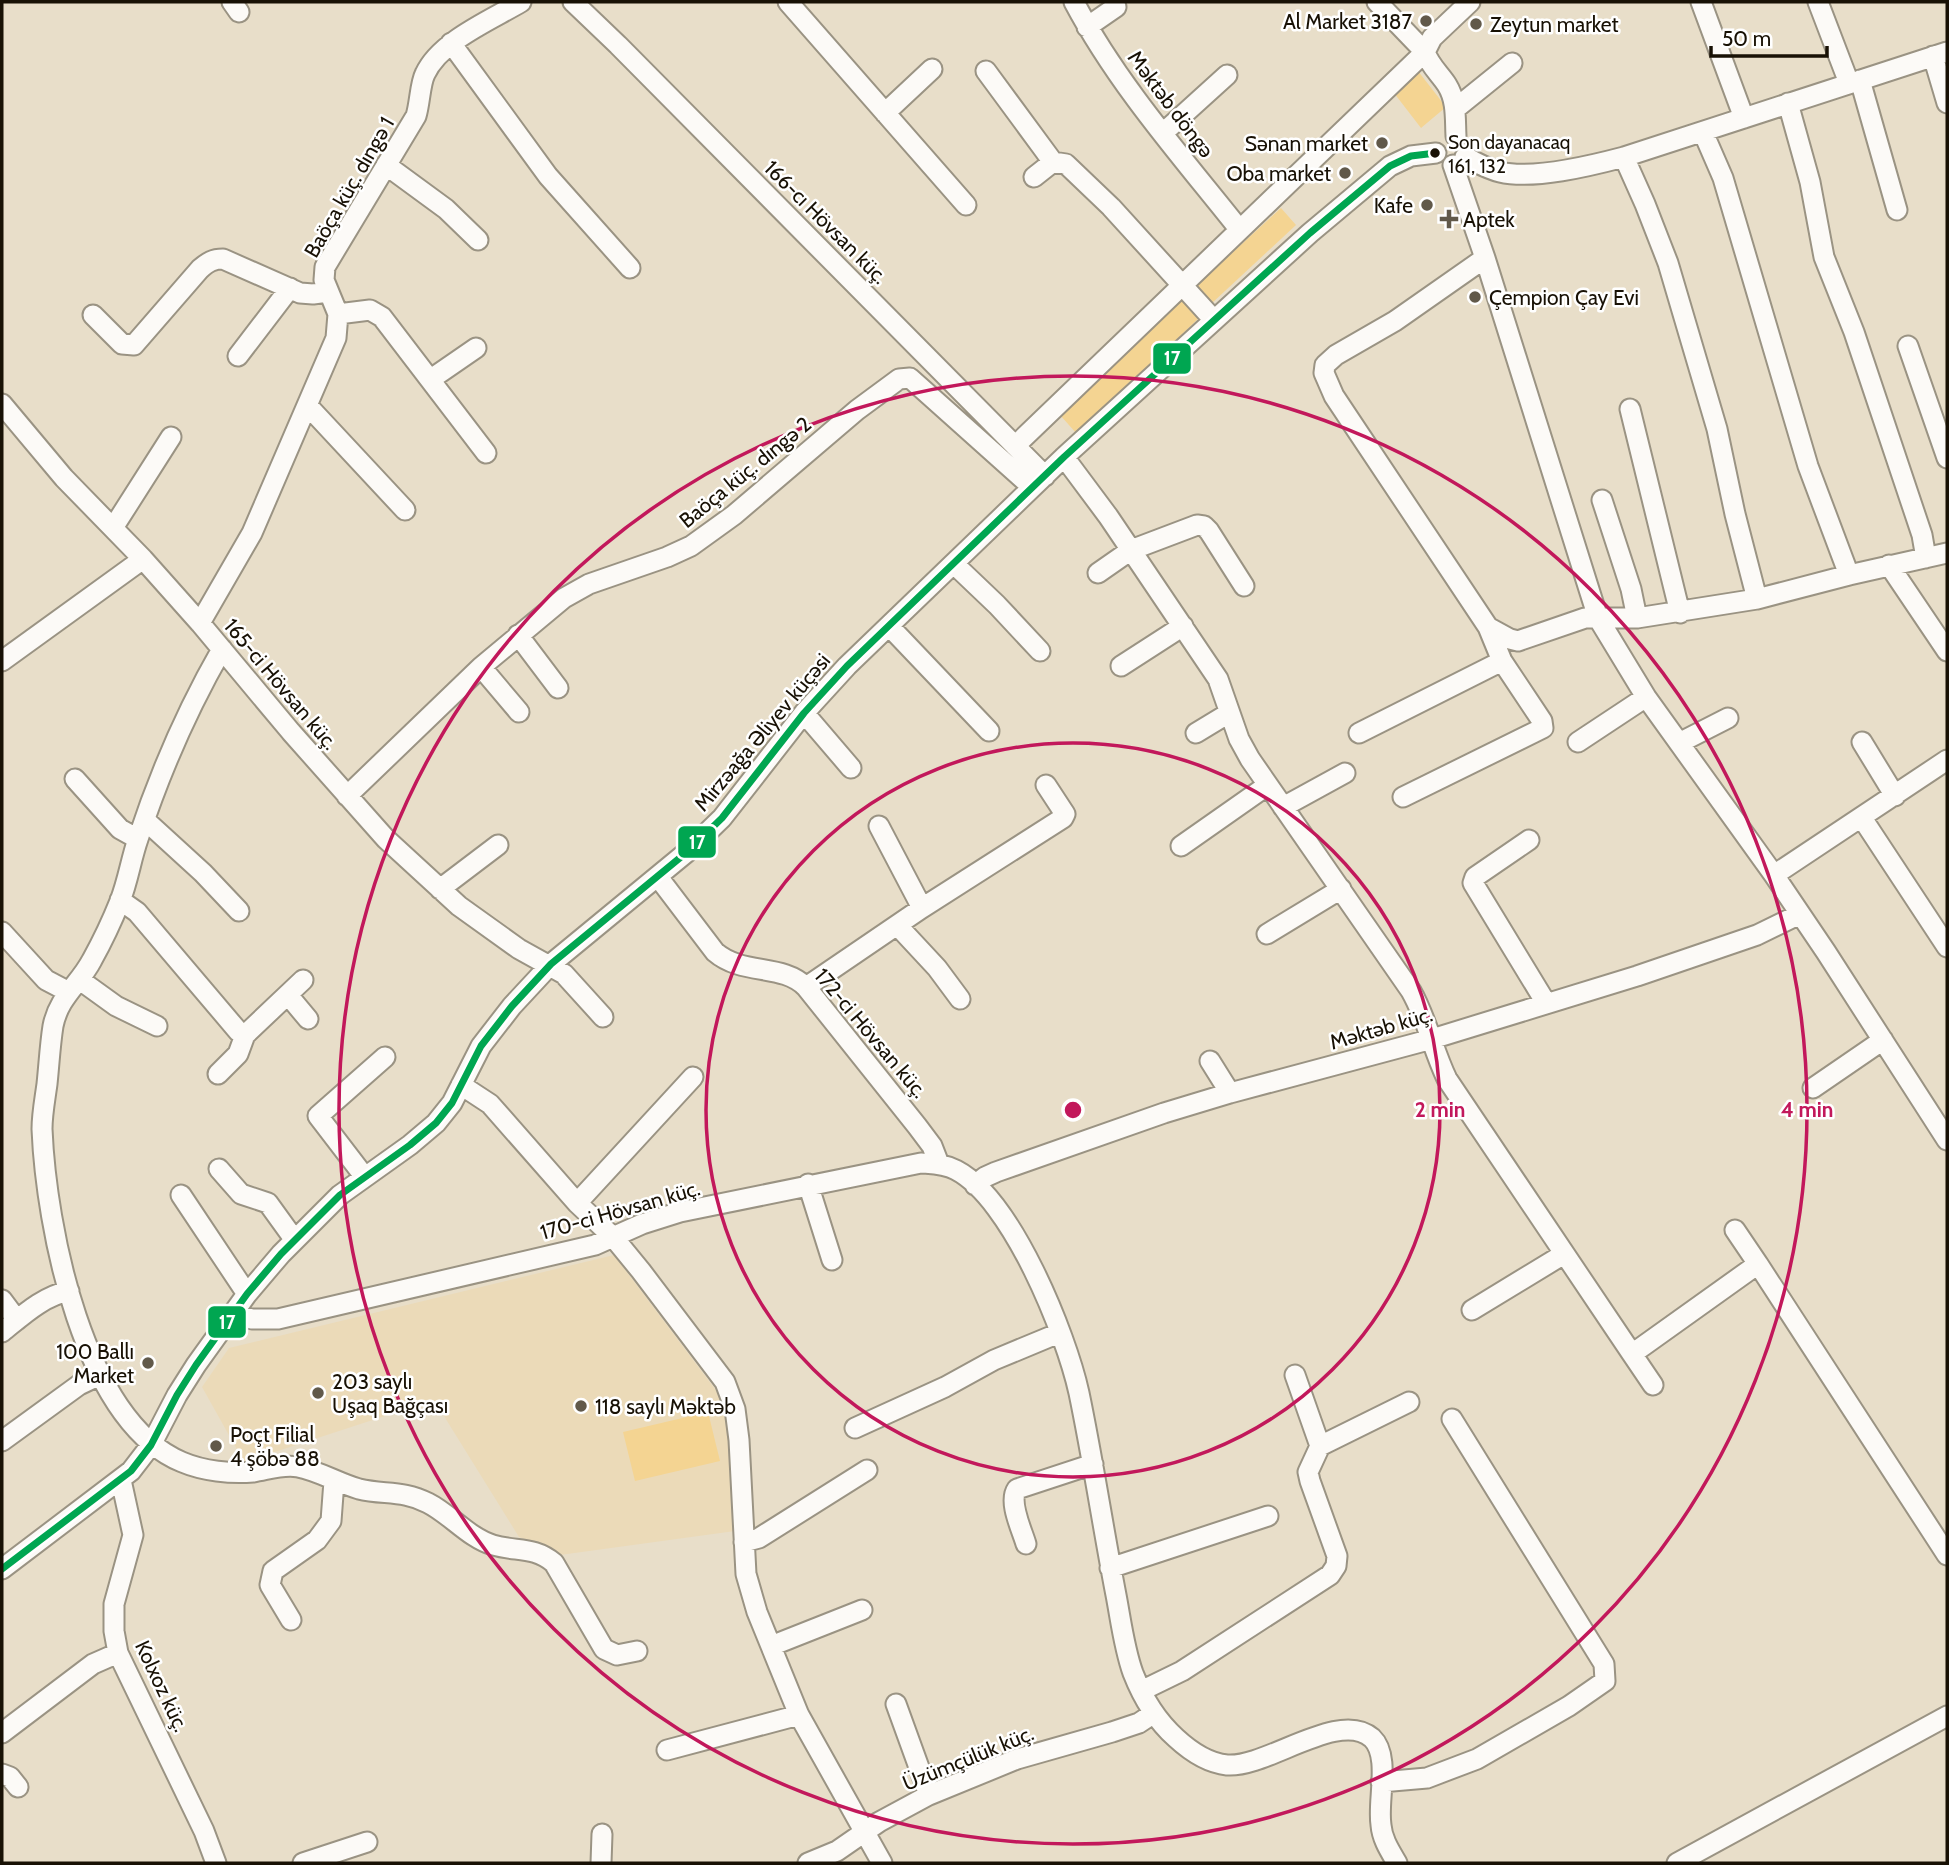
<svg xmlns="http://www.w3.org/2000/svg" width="1949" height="1865" font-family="Cabin,sans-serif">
<rect width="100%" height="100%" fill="#e8dec9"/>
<!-- built -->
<path fill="#ebdab8" d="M614,1255L718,1393L728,1413L731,1431L735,1531L560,1555L519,1537L434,1400L244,1462L202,1387L229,1348Z"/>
<!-- green -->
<path fill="#f4d492" d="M1418,71L1446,107L1421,128L1394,93Z
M1281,208L1296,225L1211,304L1195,287Z
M1183,299L1199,318L1077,434L1060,415Z
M708,1412L720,1461L635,1481L623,1432Z"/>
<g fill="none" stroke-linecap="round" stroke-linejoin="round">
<defs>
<path id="minor" d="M232,2L239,12
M573,2L618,45L1045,476
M788,2L966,205
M1074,2C1118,85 1181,156 1239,229
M1701,2L1744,118
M1818,2L1849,83
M1087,27L1116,7
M451,43L548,176L630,268
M1933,56L1947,103
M986,71L1053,162L1066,164L1111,207L1213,319
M1860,80L1897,210
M1788,103L1810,182L1824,257L1854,332L1922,535L1926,558
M1455,109L1512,63
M885,113L932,69
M1703,132L1723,178L1808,466L1849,575
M1163,133L1227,75
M1456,136C1455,119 1457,101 1447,85C1440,74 1430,66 1425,52L1432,38L1470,2
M1465,157C1476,162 1487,169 1500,172C1533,180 1590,166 1624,157L1947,52
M1624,157L1645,204L1668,263L1717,429L1735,514L1757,599
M386,165L446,209L478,240
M1453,165L1485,258L1598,618L1646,697L1774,875L1826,952L1947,1140
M1034,177L1053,162
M1485,258L1395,321L1336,355L1325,365L1324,373L1334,396L1488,627L1510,639L1518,641L1585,618H1637L1757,599L1849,575L1947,553
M338,314L370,310L382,317L486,453
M93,315L122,344L134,345L200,269C208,262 213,259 223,259L300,293L313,294L328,292
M1908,346L1947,458
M238,356L290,288
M431,379L476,348
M2,404L64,478L143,559L200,623L291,732L386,839L459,906L519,949L564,974L603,1017
M308,406L405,510
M1630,409L1680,613
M1015,446L1425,52L1377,2
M1064,457L1108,516L1218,679L1239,739L1250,759L1411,991C1427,1019 1433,1050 1447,1079L1632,1354L1758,1264L1947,1555
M1602,500L1631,589L1637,618
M113,528L171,437
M954,564L997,605L1040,651
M1889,565L1947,651
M1098,573L1131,550L1197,525L1204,526L1209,531L1244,586
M200,623L252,533L336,338L338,314L324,280L325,267L416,116C420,103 420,84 425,74C440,41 491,20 521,2
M889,626L989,731
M518,635L558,688
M222,649C187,710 160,772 138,839C131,859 128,881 120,901C112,921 102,942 92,960C79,985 59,996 53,1026C50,1045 49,1065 47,1084C45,1099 42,1114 42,1129C46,1226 83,1421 182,1462C203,1471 231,1474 253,1472C267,1470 283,1464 298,1467C319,1471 338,1483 359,1489C384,1495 403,1490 428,1503C450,1514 469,1538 493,1545C516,1552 534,1546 554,1563L604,1649L617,1655L637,1651
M2,661L143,559
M1121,666L1183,626
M481,667L519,712
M804,713L851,768
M1196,733L1229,713
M1359,733L1502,661
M1578,742L1646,697
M1862,742L1895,796
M1679,743L1728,718
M75,779L120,829L138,839
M347,796L481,667L564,598L589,584L667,557L691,546L734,515L857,410L899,379L910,378L1032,487
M1403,797L1543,728L1542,721L1502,661L1488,627
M1283,807L1345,773
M1862,818L1947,947
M145,820L203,873L239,911
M879,826L922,908
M1529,840L1475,877L1473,883L1546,1003
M1181,846L1268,785
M1774,875L1947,760
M658,877L715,952C743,976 782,963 806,987L917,1126L932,1146L939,1164
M440,889L498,845
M120,900L137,912L238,1031L245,1035L303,980
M897,925L937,968L960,999
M2,932L46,980L67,991
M1267,934L1341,889
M80,980L116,1006L157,1026
M806,987L922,908L1063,818L1065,814L1046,785
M288,995L308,1019
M1210,1061L1230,1093
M218,1074L238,1054L245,1035
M461,1085L490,1104L577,1203L614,1238L641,1271L725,1382L735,1409L739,1440L746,1574L757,1612L799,1715L882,1863
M1813,1088L1883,1040
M219,1169L241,1194L268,1203L294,1239
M364,1176L318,1116L385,1057
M808,1184L832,1260
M975,1185L985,1177L996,1172L1164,1113L1230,1093L1432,1039L1637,976L1757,935L1800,914
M181,1195L247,1294
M577,1203L693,1077
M1735,1230L1758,1264
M2,1300L17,1320
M1472,1310L1564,1254
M233,1314L252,1319H278L595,1245L642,1224L680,1212L921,1163C933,1164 945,1164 956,1170C1012,1199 1066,1334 1079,1393C1093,1460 1103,1528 1116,1595C1121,1621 1124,1648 1133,1673C1142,1696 1157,1721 1176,1738C1189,1750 1208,1763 1227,1765C1267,1768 1339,1709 1372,1738C1391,1756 1377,1801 1381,1825C1382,1839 1390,1851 1397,1863
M2,1332C22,1316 43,1296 69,1291
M1632,1354L1653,1385
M1295,1375L1320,1446
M855,1428L945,1387L994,1360L1059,1333
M2,1441L79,1385L100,1375
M121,1480L133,1535L114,1604V1631L118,1653L204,1831L216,1863
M744,1542L759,1538L867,1470
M1026,1544C1022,1530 1008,1502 1017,1489L1093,1464
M1110,1568L1268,1516
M2,1569L131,1471L151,1445L177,1395L196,1365L247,1294L281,1254L340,1195L410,1145L436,1123L452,1103L481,1046L512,1006L551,964L687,852L722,818L804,713L847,666L1064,457L1310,233L1390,166L1411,156L1436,153
M291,1620L270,1585L273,1571L317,1540L331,1521L334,1481
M771,1646L862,1610
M1141,1691L1182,1671L1330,1575L1336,1566L1337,1556L1310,1481L1308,1472L1320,1446L1409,1402
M896,1704L929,1795
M2,1733L93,1664L118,1653
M667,1750L799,1715
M2,1774L10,1777L18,1787
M1381,1782L1427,1778L1477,1759L1569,1706L1605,1681L1604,1664L1452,1419
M303,1863L367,1842
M601,1863L602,1834
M808,1863L837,1851L879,1822L929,1795L1017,1759L1112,1732L1139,1723L1154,1713
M1677,1863L1947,1716"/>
</defs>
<!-- minor casing -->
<use href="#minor" stroke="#9a9383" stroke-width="23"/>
<!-- minor -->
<use href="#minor" stroke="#fcfaf7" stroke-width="19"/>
<defs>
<path id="bus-1" d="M2,1569L131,1471L151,1445L177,1395L196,1365L247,1294L281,1254L340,1195L410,1145L436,1123L452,1103L481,1046L512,1006L551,964L687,852L722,818L804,713L847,666L1064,457L1310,233L1390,166L1411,156L1436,153"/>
</defs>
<!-- bus-1 casing -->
<use href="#bus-1" stroke="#fff" stroke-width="12"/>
<!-- bus-1 -->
<use href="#bus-1" stroke="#00a651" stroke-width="7"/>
</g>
<!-- distance rings -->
<g fill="none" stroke="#c2185b" stroke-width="3.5">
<circle cx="1073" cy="1110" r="367"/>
<circle cx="1073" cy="1110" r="734"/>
</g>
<!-- markers -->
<g fill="#61594a" stroke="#fff" stroke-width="2.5">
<circle cx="1426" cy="21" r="7"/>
<circle cx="1476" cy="24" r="7"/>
<circle cx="1382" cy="143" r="7"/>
<circle cx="1345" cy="173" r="7"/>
<circle cx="1427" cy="205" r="7"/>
<path d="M1445.5 208.5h7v7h7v7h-7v7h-7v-7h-7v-7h7z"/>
<circle cx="1475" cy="297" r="7"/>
<circle cx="148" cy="1363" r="7"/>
<circle cx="318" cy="1393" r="7"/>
<circle cx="581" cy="1406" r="7"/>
<circle cx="216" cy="1446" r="7"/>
</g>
<circle fill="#181105" stroke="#fff" stroke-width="2.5" cx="1435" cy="153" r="6"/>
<g text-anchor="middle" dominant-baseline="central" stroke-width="5" stroke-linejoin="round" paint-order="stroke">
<!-- bus labels -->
<g font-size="19" fill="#181105" stroke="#fff" text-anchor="start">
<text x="1448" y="142">Son dayanacaq<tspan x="1448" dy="24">161, 132</tspan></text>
</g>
<!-- poi labels -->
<g font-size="21" fill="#181105" stroke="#fff" text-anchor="start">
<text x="1412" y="21" text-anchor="end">Al Market 3187</text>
<text x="1490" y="24">Zeytun market</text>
<text x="1368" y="143" text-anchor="end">Sənan market</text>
<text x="1331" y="173" text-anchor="end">Oba market</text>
<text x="1413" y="205" text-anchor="end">Kafe</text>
<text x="1463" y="219">Aptek</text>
<text x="1489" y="297">Çempion Çay Evi</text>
<text x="134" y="1351" text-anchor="end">100 Ballı<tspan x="134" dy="24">Market</tspan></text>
<text x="332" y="1381">203 saylı<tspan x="332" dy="24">Uşaq Bağçası</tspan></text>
<text x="595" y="1406">118 saylı Məktəb</text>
<text x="230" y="1434">Poçt Filial<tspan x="230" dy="24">4 şöbə 88</tspan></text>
</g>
<!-- street labels -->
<g font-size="21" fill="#181105" stroke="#fff">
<text transform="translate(1171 104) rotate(53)">Məktəb döngə</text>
<text transform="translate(349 187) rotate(-60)">Baöça küç. dıngə 1</text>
<text transform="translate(826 222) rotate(45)">166-cı Hövsan küç.</text>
<text transform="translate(745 472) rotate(-39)">Baöça küç. dıngə 2</text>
<text transform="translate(281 684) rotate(50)">165-ci Hövsan küç.</text>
<text transform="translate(762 732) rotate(-50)">Mirzəağa Əliyev küçəsi</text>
<text transform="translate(1381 1028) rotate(-16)">Məktəb küç.</text>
<text transform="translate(871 1033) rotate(50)">172-ci Hövsan küç.</text>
<text transform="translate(620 1210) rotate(-16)">170-ci Hövsan küç.</text>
<text transform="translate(162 1686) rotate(65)">Kolxoz küç.</text>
<text transform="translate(968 1758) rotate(-22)">Üzümçülük küç.</text>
</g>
</g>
<circle cx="1073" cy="1110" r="10" fill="#c2185b" stroke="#fff" stroke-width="3.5"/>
<g font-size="21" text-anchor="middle" font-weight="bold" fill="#c2185b" stroke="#fff" stroke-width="5" stroke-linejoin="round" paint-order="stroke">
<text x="1440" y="1117">2 min</text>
<text x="1807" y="1117">4 min</text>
</g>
<g stroke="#fff" stroke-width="2.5">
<rect x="1152" y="342" width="40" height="33" rx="7" fill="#00a651"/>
<rect x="677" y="825" width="40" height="34" rx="7" fill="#00a651"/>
<rect x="207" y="1305" width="40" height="34" rx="7" fill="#00a651"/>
</g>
<g font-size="19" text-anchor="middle" font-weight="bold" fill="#fff">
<text x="1172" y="365">17</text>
<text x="697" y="849">17</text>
<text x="227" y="1329">17</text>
</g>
<!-- border -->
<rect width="1949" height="1865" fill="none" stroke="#181105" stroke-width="7"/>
<!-- scale -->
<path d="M1711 46v10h116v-10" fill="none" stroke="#181105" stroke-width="3.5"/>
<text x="1722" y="46" font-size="21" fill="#181105" stroke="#ffffff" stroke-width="5" paint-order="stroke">50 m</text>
</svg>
